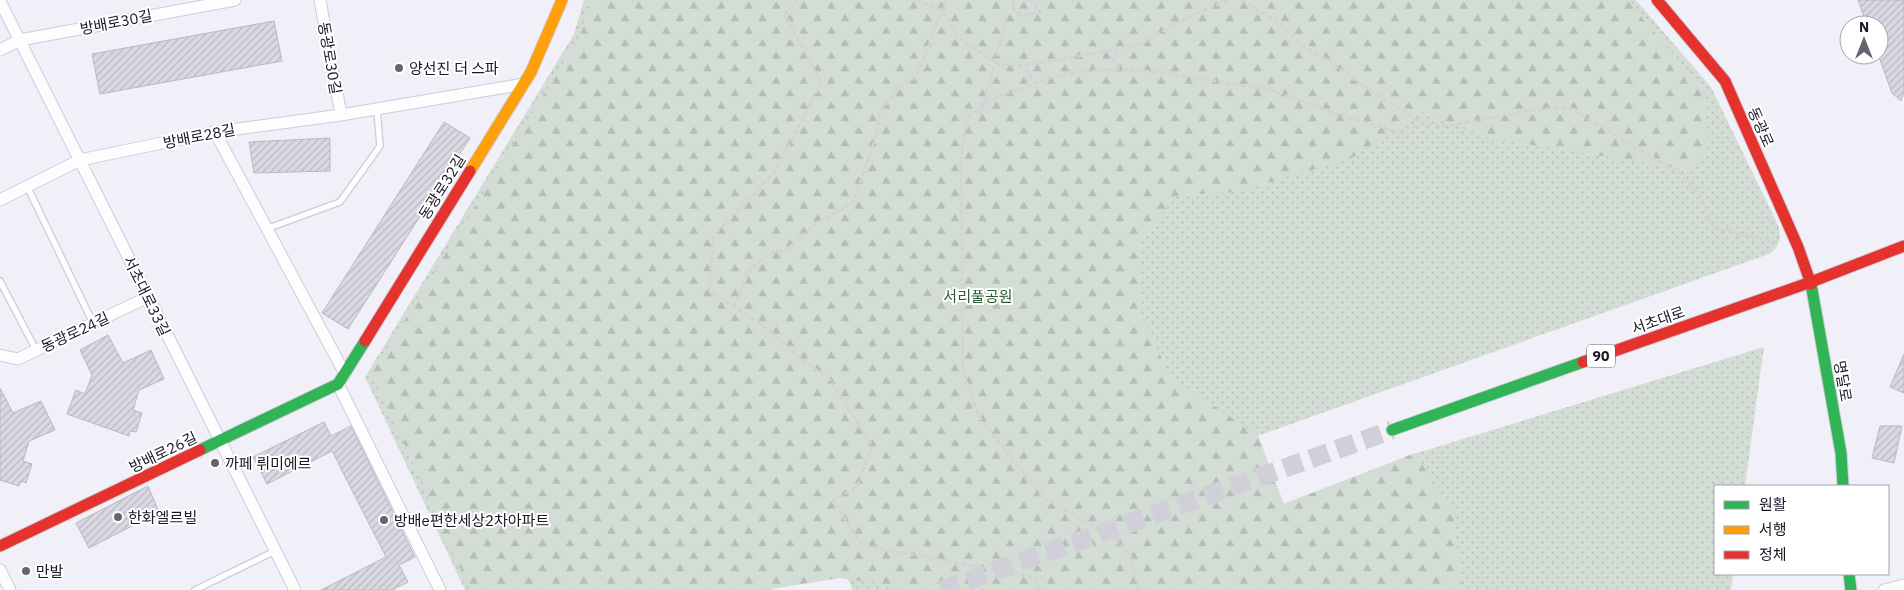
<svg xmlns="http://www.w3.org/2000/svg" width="1904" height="590" font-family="'IBM Plex Sans','Noto Sans KR',sans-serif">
<defs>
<pattern id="grass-dots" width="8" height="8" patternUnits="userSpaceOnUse" patternTransform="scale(1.25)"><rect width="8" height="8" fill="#d3ddd6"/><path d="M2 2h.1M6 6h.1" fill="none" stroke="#b5bdb8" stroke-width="1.8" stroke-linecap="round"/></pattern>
<pattern id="forest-firs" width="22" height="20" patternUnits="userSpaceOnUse" patternTransform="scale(1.25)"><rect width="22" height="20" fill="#d3ddd6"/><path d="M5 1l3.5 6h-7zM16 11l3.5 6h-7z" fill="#b5bdb8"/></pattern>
<pattern id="building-hatch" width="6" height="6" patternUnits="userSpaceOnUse" patternTransform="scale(1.25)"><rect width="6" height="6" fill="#d9d8e3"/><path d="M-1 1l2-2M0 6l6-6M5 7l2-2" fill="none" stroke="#bab9c3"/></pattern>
</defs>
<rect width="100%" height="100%" fill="#f1f0f8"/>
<!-- grass -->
<path fill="url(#grass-dots)" d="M584,0H1636L1711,87L1778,225C1782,237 1780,247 1769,254L1257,436L1283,504L1414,454L1764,347L1745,486H1715V574H1733L1731,590H853L840,563L771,590H465L365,377L574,34Z"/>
<!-- forest -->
<path fill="url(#forest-firs)" d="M591,0H1627L1703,89L1709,145L1690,170L1484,137L1424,112L1350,159L1236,192L1178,195L1142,237L1140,310L1170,377L1258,435L1284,504L1415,453L1453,512L1462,590H893L883,584L840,578L765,590H470L372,373L581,34Z"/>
<!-- building -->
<path fill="url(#building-hatch)" stroke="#b9b8c3" d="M1858,0H1904V92L1901,101L1892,93L1879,57V25H1867Z
M274,21L282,61L100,94L92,54Z
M444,122L470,138L348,329L322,313Z
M330,138V171L254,173L249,142Z
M108,335L123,363L151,350L164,379L139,390L133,410L142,413L136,432L130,431L129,436L67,414L76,390L85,394L92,375L80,350Z
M1904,354V393L1890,387Z
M0,388L13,413L41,401L55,430L29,441L23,461L32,464L26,483L21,481L19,486L0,480Z
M324,422L331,436L351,426L415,557L399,565L408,582L392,590H321L386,557L332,451L267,484L253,457Z
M1880,426H1902L1894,463L1872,458Z
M148,486L159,512L89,548L76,523Z"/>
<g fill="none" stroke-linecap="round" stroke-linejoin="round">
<!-- primary-tunnel -->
<path stroke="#d1d0d8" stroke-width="19" stroke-dasharray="19 9" stroke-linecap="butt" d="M941,590L1392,430"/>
<defs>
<path id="lane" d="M27,186L93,323
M266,229L340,202L380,146L377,109
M0,281L36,350
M195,590L275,551"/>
<path id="street" d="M320,0L341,115
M0,1L295,590
M0,50L20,40L235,0
M215,132L345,374
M0,200L80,160L215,132L341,115L524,84
M0,355L18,359L148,297
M338,384L440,590
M0,570L10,590
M1884,590L1904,585"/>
<path id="fast" d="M1811,284L1841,453L1843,486
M1392,430L1583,362
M200,450L338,384L365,341
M1849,574L1851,590"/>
<path id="slow" d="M470,171L531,72L562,0"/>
<path id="jam" d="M1657,0L1725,81L1798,247L1811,284
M365,341L470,171
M1583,362L1811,282L1904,246
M0,546L200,450"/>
</defs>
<!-- lane casing -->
<use href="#lane" stroke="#cdccd8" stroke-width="8"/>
<!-- street casing -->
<use href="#street" stroke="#cdccd8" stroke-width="13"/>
<!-- fast casing -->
<use href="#fast" stroke="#cdccd8" stroke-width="13"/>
<!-- slow casing -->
<use href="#slow" stroke="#cdccd8" stroke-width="13"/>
<!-- jam casing -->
<use href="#jam" stroke="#cdccd8" stroke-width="13"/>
<!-- path -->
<path stroke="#d2d2d5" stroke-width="2.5" stroke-dasharray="5 2.5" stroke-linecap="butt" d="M798,0L785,14L821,83L774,173L714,235L709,291L766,328L803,360L830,380L872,445L857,487L833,500L862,545L1033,577L1042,590
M916,0L942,10L959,38L999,65H1026L1115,50L1145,42L1176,23L1228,0
M1014,0L1012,7L1021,16L1040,13L1032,1L1029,0
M1242,0L1281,24L1303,46L1331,62L1363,86L1424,124
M1115,50L1113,59L1120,69
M1018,66L1030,73L1031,77L1025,87
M981,114L1006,22
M734,307L751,267L774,251H785L815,224L853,203L877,133L880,112L900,87L917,76L946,0
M1138,590L1131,556L1115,539L1043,498L979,417L963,371L961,161L966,119L985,103L1007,93L1050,78L1078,72L1113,69L1160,72L1271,90L1328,111L1396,132L1424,124L1446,126L1526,111L1551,108H1570L1681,174L1701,197L1713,228L1779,243"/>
<!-- lane -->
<use href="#lane" stroke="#fdfdfe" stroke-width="5.5"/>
<!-- street -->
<use href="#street" stroke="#fdfdfe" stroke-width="11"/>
<!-- fast -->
<use href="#fast" stroke="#30b455" stroke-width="11"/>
<!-- slow -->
<use href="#slow" stroke="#ff9f0a" stroke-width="11"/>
<!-- jam -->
<use href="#jam" stroke="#e5322d" stroke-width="11"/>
</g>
<!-- markers -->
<g fill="#65646f" stroke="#fff" stroke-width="2">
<circle cx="399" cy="68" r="5"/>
<circle cx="215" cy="463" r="5"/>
<circle cx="118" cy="517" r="5"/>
<circle cx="384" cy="520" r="5"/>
<circle cx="26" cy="571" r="5"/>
</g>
<g text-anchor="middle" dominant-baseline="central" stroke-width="4" stroke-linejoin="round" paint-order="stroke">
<!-- shield labels -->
<rect fill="#fff" stroke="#5e5d66" stroke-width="1" x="1587" y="344.5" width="28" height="23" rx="4"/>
<g font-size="14" font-weight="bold" fill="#191825">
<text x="1601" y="356">90</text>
</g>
<!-- street labels -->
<g font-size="15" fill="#191825" stroke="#fff">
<text transform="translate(116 22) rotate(-11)">방배로30길</text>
<text transform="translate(330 58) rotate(80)">동광로30길</text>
<text transform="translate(1761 127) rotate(66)">동광로</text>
<text transform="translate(199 136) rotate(-11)">방배로28길</text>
<text transform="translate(442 187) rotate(-58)">동광로32길</text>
<text transform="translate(147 296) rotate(64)">서초대로33길</text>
<text transform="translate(1658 320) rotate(-19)">서초대로</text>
<text transform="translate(75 332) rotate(-25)">동광로24길</text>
<text transform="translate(1843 381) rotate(80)">명달로</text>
<text transform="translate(163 452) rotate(-26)">방배로26길</text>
</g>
<!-- poi labels -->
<g font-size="15" fill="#191825" stroke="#fff" text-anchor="start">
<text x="409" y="68">양선진 더 스파</text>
<text x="225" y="463">까페 뤼미에르</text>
<text x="128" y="517">한화엘르빌</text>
<text x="394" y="520">방배e편한세상2차아파트</text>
<text x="36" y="571">만발</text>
</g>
<!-- park labels -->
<g font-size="15" fill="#2d5933" stroke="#fff">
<text x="978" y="296">서리풀공원</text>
</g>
</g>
<!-- legend -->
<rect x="1714" y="485" width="175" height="90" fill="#ffffff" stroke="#a3a3a8"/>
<rect x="1724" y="501" width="25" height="8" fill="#30b455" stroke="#a3a3a8"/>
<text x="1759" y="510" font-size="15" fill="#191825">원활</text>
<rect x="1724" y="526" width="25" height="8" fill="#ff9f0a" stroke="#a3a3a8"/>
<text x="1759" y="535" font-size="15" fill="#191825">서행</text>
<rect x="1724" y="551" width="25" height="8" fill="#e5322d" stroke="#a3a3a8"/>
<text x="1759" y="560" font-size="15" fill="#191825">정체</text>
<!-- north arrow -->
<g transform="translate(1864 40)"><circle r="24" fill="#ffffff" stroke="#a3a3a8"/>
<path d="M0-4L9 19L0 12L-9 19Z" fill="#65646f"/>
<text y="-8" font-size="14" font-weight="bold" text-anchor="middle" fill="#191825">N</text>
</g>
</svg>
